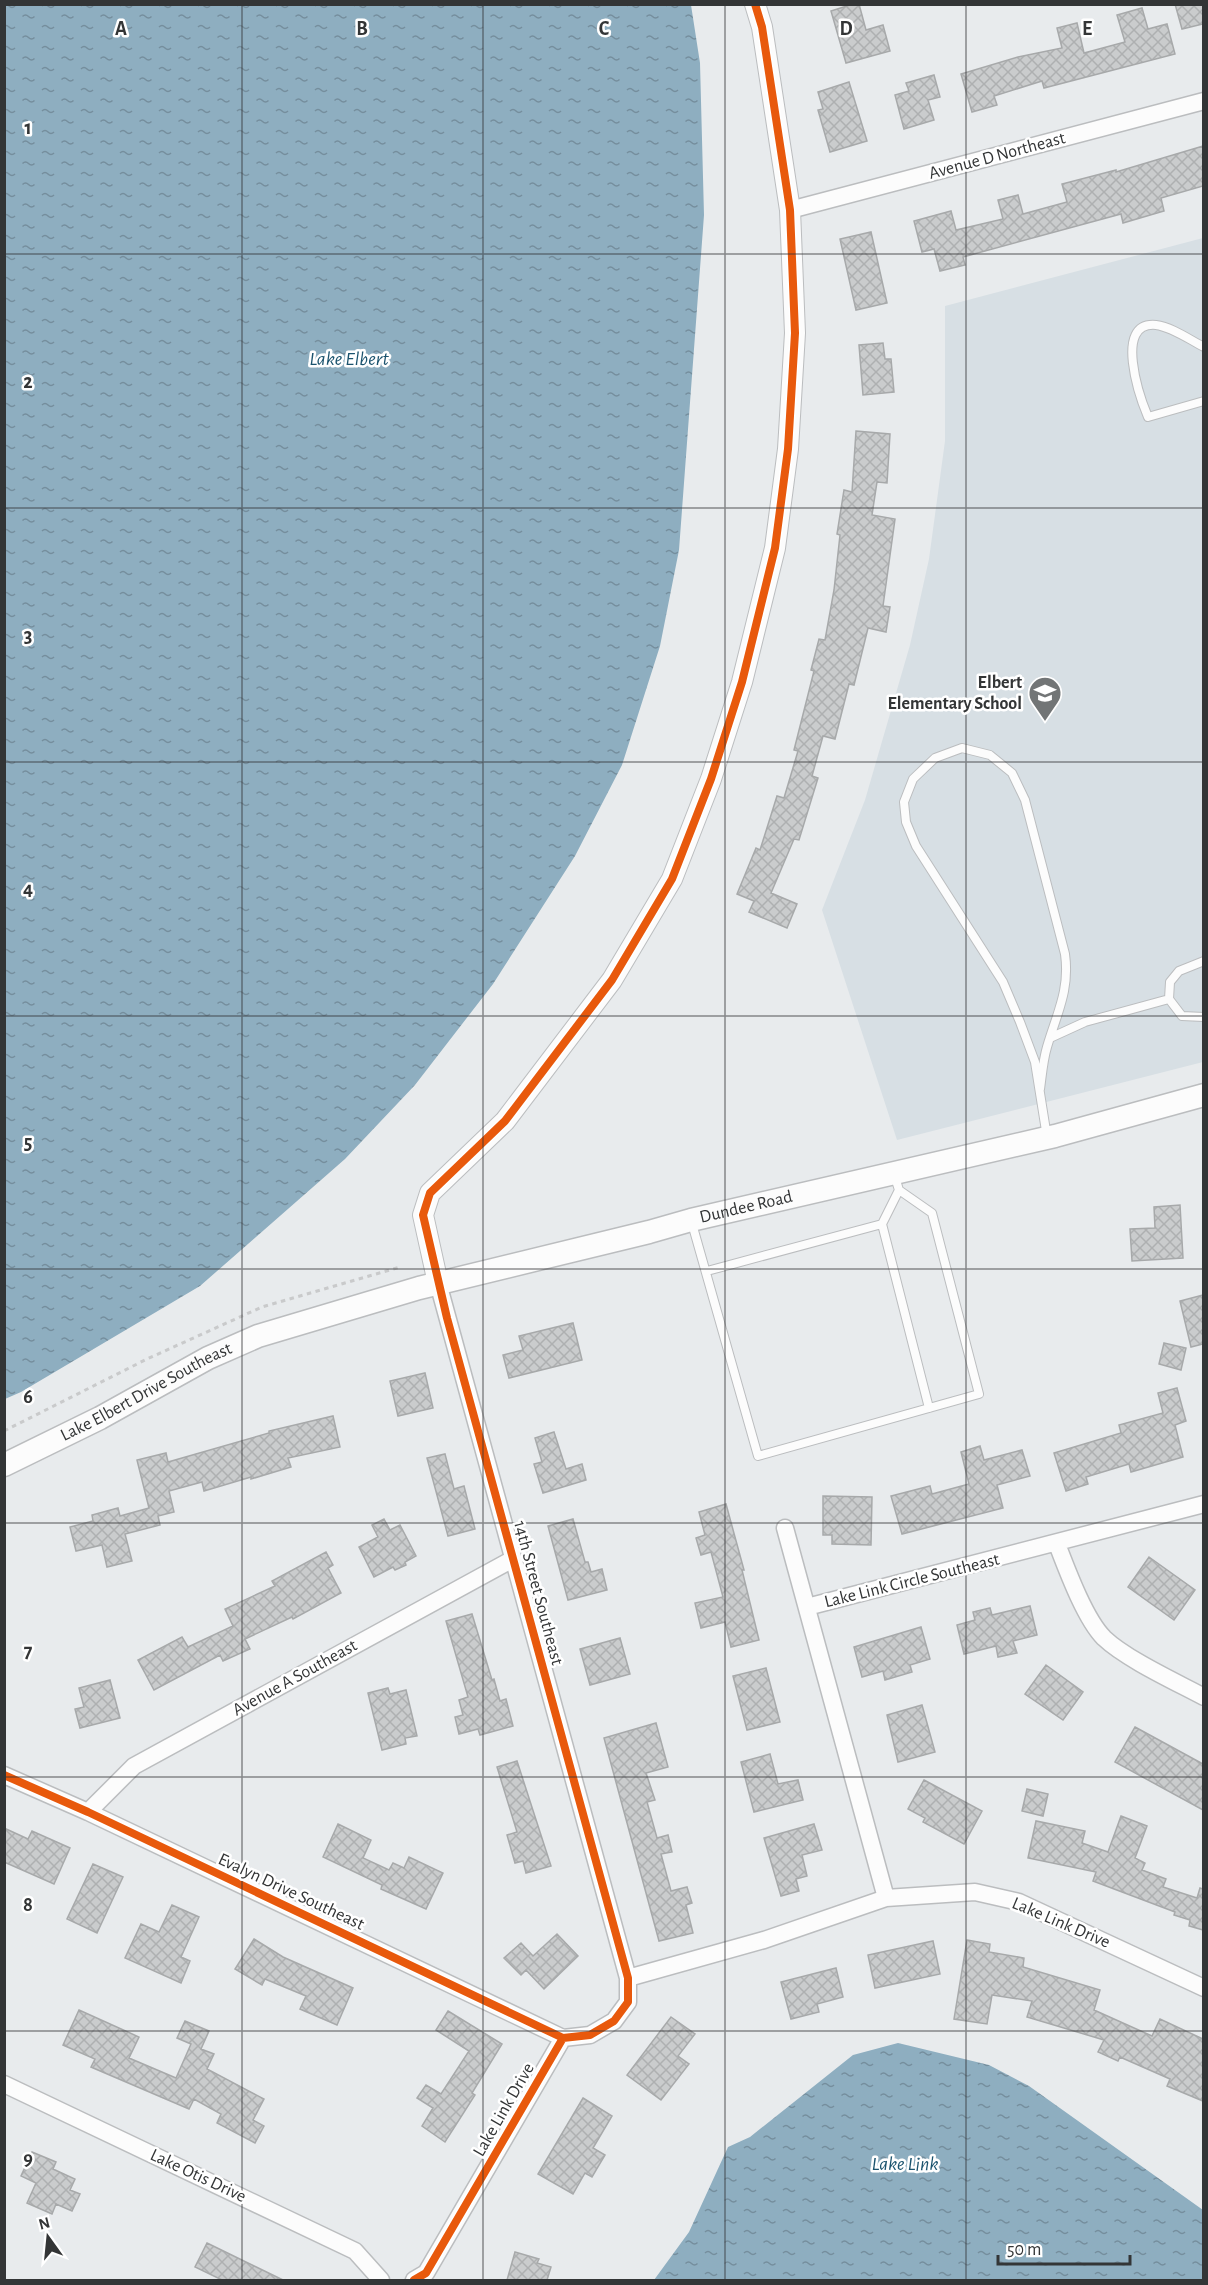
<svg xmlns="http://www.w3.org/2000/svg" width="1208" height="2285" font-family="'Alegreya Sans',sans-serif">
<defs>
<pattern id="water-ripples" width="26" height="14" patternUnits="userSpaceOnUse" patternTransform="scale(1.5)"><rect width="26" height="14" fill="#8eaec0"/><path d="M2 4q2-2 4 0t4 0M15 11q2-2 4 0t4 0" fill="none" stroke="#758e9d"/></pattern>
<pattern id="building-cross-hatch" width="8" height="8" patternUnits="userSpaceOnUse" patternTransform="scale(1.5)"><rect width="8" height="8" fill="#cacccd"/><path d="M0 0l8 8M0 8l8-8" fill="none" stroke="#aeb0b1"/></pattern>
</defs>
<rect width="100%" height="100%" fill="#e8ebed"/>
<!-- built -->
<path fill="#d7dfe4" d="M1203,238V1062L897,1140L822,910L865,800L910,645L929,559L945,441V306Z"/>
<!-- water -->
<path fill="url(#water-ripples)" d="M5,4L691,5L700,63L704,215L679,550L660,646L622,765L575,856L493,984L415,1085L345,1159L200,1286L21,1392L5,1399Z
M898,2043L989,2065L1029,2086L1203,2210V2280H654L689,2232L728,2147L750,2137L853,2055Z"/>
<!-- building -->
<path fill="url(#building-cross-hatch)" stroke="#a7a9aa" stroke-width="1.5" d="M853,4H859L866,30L883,25L890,51L846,63L831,11Z
M1175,4H1203V24L1182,29Z
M1142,8L1148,29L1167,24L1175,54L1044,88L1042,81L994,96L997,105L972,112L961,74L1018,57L1062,48L1057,28L1077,23L1084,53L1125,42L1117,15Z
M934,75L940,97L928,100L934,120L904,129L895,95L909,91L906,83Z
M849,82L867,141L830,152L818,110L823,109L818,92Z
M1203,146V186L1161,198L1164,211L1123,223L1121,214L963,257L965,265L940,271L934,249L922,252L914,221L951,211L956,230L1003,219L998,200L1018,195L1023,214L1067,202L1062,184L1116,170V172Z
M871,232L887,303L856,310L840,239Z
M883,343L885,359H891L894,392L863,395L859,345Z
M856,431L890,434L887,483L877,482L872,515L895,519L883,606L890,607L886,632L868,628L854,685L849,684L835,739L823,736L812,776L818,778L799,840L794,839L771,893L797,904L787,928L749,912L754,901L737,894L756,848L760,850L777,796L784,798L798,751L794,750L814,671L811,670L819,639L825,640L834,590L840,535L837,534L844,490L852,492Z
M1180,1205L1183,1258L1132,1261L1130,1229L1155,1228L1154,1207Z
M1203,1295V1344L1191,1347L1180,1301Z
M573,1323L582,1360L509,1378L503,1355L523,1350L519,1336Z
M1164,1343L1186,1348L1181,1370L1159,1364Z
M425,1373L433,1408L398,1416L390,1381Z
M1177,1388L1186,1421L1175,1425L1183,1457L1131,1472L1129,1464L1086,1477L1088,1484L1066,1491L1054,1453L1121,1433L1119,1425L1163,1413L1158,1393Z
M333,1416L340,1447L288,1458L291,1467L251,1479V1477L204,1491L202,1482L169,1491L174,1512L158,1516L160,1525L125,1534L132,1561L107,1567L102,1545L76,1551L70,1527L93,1521L92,1515L118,1508L120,1516L149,1508L137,1460L166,1453L168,1462L269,1433V1431Z
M554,1432L566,1469L582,1464L586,1480L543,1493L534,1464L542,1462L535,1438Z
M980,1446L984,1460L1022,1450L1030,1476L997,1485L1003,1508L902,1534L891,1496L930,1486L932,1494L969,1484L961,1452Z
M445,1454L454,1489L464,1486L475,1529L448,1536L427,1458Z
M823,1496L872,1497L871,1545L832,1544V1535H823Z
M726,1504L744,1570H742L759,1640L731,1647L725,1622L701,1628L695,1603L723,1597L711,1552L701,1555L696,1538L705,1535L699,1512Z
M384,1519L390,1530L400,1525L416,1556L405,1562L406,1565L395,1570L393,1567L374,1577L359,1547L378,1537L372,1525Z
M573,1519L585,1562H588L591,1572L602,1569L607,1590L568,1600L548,1526Z
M326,1552L333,1565L328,1568L341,1593L293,1619L292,1617L245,1639L250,1649L223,1661L220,1655L154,1690L138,1660L182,1637L188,1647L233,1626L225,1609L275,1586L272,1581Z
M1149,1557L1195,1590L1174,1620L1128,1587Z
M1030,1606L1037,1635L1013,1641L1017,1653L998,1657L996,1646L964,1654L957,1625L975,1620L973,1612L990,1608L992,1615Z
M472,1614L492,1680L494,1679L500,1701L506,1699L513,1726L480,1735L478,1729L459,1734L455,1717L463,1715L459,1700L468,1697L446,1621Z
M921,1627L930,1659L910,1665L912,1672L885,1680L883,1671L862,1677L854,1647Z
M620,1638L630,1674L590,1685L580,1649Z
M1046,1665L1083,1692L1063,1720L1025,1694Z
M766,1668L780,1722L747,1730L733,1676Z
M110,1680L120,1718L80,1728L75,1709L84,1707L79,1688Z
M388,1688L390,1694L406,1690L417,1736L405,1738L406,1744L382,1750L368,1693Z
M922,1705L935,1752L898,1762L887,1715Z
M656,1723L668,1767L646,1773L655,1800L647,1802L657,1838L668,1835L672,1852L661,1854L671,1891L687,1887L692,1903L686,1905L693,1933L659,1941L604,1738Z
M1135,1727L1203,1764V1810L1115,1762Z
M770,1754L778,1784L798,1780L803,1800L754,1812L741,1762Z
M517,1761L551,1866L526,1873L523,1861L515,1863L507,1835L517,1832L497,1767Z
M924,1780L982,1811L964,1844L923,1822L925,1818L908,1809Z
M1027,1789L1048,1794L1043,1816L1022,1811Z
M1121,1816L1147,1826L1135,1858L1145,1863L1142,1870L1166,1879L1163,1887L1197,1898L1200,1888L1203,1889V1930L1189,1926L1190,1920L1174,1915L1175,1912L1093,1881L1096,1872L1028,1858L1036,1821L1085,1831L1082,1843L1108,1852Z
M338,1824L371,1840L363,1858L389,1870L393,1863L404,1868L409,1857L443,1873L426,1909L381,1889L382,1885L323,1857Z
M814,1824L822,1850L802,1855L807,1876L796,1879L799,1891L781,1896L764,1838Z
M4,1828L28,1839L32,1831L70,1848L54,1884L4,1862Z
M93,1864L123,1877L97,1933L67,1919Z
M172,1905L199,1917L181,1957L190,1961L181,1983L125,1958L141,1924L159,1932Z
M557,1934L578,1956L544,1989L526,1970L521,1975L504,1958L521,1943L533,1956Z
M254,1939L283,1957L353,1988L337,2025L300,2009L306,1996L265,1979L262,1985L235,1969Z
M967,1940L990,1944L989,1952L1024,1958L1023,1967L1100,1990L1094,2010L1152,2036L1160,2019L1203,2039V2101L1167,2086L1170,2079L1120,2057L1118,2061L1098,2052L1104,2040L1027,2017L1032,2001L992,1995L987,2024L954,2019Z
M933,1941L940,1974L875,1988L868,1955Z
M836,1968L843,1997L817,2004L819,2012L791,2019L781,1982Z
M79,2010L139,2037L129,2058L176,2078L191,2044L177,2038L185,2021L209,2031L201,2049L214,2054L207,2069L264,2099L253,2120L264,2126L255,2143L217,2123L221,2114L194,2099L189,2109L91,2067L95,2059L63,2045Z
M448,2011L502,2044L472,2093L475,2095L445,2142L422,2126L433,2108L417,2098L426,2085L441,2094L469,2051L436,2030Z
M671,2017L695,2034L678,2056L689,2064L661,2100L627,2075Z
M583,2098L612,2116L593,2148L605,2155L592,2177L585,2173L573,2194L538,2174Z
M32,2152L56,2162L53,2169L75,2179L70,2190L80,2194L72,2211L56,2204L52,2214L27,2203L36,2183L21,2176Z
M207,2243L283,2280H222L195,2267Z
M515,2252L539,2259L537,2263L551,2267L547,2280H507Z"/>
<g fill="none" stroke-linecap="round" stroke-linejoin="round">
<defs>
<path id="service" d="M1204,347C1190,340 1172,327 1156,325C1113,321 1140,398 1148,417L1204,401
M1204,961L1179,971L1170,982L1169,999L1182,1016L1204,1017
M1050,1038L1085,1022L1169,999
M1040,1089C1042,1075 1043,1060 1047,1047C1057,1013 1070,990 1065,954L1025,800L1012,773L990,755L962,748L935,758L913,779L904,802L906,822L916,846L1003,982L1020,1022L1035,1062L1047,1137
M899,1190L882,1224L929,1408
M691,1220L758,1456L979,1394L932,1213L899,1190L894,1174
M707,1271L882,1224"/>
<path id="minor" d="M790,210L1204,101
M785,1528L886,1898
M1057,1544C1067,1570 1085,1619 1104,1638C1126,1659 1176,1682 1204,1697
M807,1607L1204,1504
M4,1775L88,1812L563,2038
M88,1812L134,1766L513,1559
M628,1978L764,1940L886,1898L975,1892L1019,1902L1204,1988
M4,2084L355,2251L381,2280
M414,2280L426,2273L563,2038L590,2035L614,2021L628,2002V1978L438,1283"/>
<path id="tertiary" d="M438,1283L423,1215L430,1193L505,1121L612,980L672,879L711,779L742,682L775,548L788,449L795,333L790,210L762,27L755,4"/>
<g id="secondary">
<path id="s1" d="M4,1465L100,1418L208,1358L258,1336L419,1288L649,1232L691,1220L1055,1136L1204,1095"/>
</g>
</defs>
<!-- service casing -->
<use href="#service" stroke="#bbbdbf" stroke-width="10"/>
<!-- minor casing -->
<use href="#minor" stroke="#bbbdbf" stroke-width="19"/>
<!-- tertiary casing -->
<use href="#tertiary" stroke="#bbbdbf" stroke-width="22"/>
<!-- secondary casing -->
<use href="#secondary" stroke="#bbbdbf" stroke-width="25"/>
<!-- path -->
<path stroke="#c9cacb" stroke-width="3" stroke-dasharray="4.5 4.5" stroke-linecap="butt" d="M4,1431L147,1359L262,1307L400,1267"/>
<!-- service -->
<use href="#service" stroke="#fcfcfc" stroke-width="8"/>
<!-- minor -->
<use href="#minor" stroke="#fcfcfc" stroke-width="16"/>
<!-- tertiary -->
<use href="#tertiary" stroke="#fcfcfc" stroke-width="20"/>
<!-- secondary -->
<use href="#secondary" stroke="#fcfcfc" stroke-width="22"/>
<defs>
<path id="cycleway" d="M4,1775L88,1812L563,2038
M414,2280L426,2273L563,2038L590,2035L614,2021L628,2002V1978L447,1318L423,1215L430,1193L505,1121L612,980L672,879L711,779L742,682L775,548L788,449L795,333L790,210L762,27L755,4"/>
</defs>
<!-- cycleway casing -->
<use href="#cycleway" stroke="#fff" stroke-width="11"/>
<!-- cycleway -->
<use href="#cycleway" stroke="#e8590c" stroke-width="8"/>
</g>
<!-- grid -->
<path fill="none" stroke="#333536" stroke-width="1.5" stroke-opacity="0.55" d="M242,4V2280M483,4V2280M725,4V2280M966,4V2280M4,254H1204M4,508H1204M4,762H1204M4,1016H1204M4,1269H1204M4,1523H1204M4,1777H1204M4,2031H1204"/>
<!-- icons -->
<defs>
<symbol id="school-pin" viewBox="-11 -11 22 30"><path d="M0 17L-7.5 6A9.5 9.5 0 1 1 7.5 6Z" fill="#727576" stroke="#fff"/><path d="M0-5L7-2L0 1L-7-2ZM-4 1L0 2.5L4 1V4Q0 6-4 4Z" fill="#fff"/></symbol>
</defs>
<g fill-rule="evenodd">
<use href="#school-pin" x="1026" y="674" width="38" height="52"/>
</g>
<g text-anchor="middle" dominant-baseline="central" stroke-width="5" stroke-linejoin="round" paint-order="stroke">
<!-- street labels -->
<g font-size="18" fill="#333536" stroke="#fff">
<text transform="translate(997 156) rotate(-15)">Avenue D Northeast</text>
<text stroke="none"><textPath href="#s1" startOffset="790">Dundee Road</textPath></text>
<text stroke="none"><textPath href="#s1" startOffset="160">Lake Elbert Drive Southeast</textPath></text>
<text transform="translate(912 1581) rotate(-14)">Lake Link Circle Southeast</text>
<text transform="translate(538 1593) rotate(75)">14th Street Southeast</text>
<text transform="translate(295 1678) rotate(-29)">Avenue A Southeast</text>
<text transform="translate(291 1892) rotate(25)">Evalyn Drive Southeast</text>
<text transform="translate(1061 1923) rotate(23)">Lake Link Drive</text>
<text transform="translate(504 2110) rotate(-60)">Lake Link Drive</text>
<text transform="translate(198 2176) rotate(25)">Lake Otis Drive</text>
</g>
<!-- poi labels -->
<g font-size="18" font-weight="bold" fill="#333536" stroke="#fff" text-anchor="end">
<text x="1022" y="683">Elbert<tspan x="1022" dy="21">Elementary School</tspan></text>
</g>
<!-- water labels -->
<g font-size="20" font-style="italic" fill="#1b536e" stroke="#fff">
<text x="349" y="359">Lake Elbert</text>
<text x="905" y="2164">Lake Link</text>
</g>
</g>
<g font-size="20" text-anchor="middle" font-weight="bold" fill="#333536" stroke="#fff" stroke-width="5" stroke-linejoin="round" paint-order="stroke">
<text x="121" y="35">A</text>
<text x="362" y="35">B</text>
<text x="604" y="35">C</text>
<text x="846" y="35">D</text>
<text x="1087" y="35">E</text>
<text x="28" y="134">1</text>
<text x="28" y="388">2</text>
<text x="28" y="642">3</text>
<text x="28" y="895">4</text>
<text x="28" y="1149">5</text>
<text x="28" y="1403">6</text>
<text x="28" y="1657">7</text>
<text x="28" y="1911">8</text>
<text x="28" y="2165">9</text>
</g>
<!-- border -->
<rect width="1208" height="2285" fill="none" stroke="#333536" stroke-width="12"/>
<!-- north arrow -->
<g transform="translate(48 2237) rotate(345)" stroke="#ffffff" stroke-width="4.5" paint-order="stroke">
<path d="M0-4.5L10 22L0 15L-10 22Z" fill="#333536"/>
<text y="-9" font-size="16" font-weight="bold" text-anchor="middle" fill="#333536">N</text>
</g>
<!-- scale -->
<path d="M998 2255v9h132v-9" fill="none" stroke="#333536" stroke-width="3"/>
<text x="1007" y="2255" font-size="18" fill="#333536" stroke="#ffffff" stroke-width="4.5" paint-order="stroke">50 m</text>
</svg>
